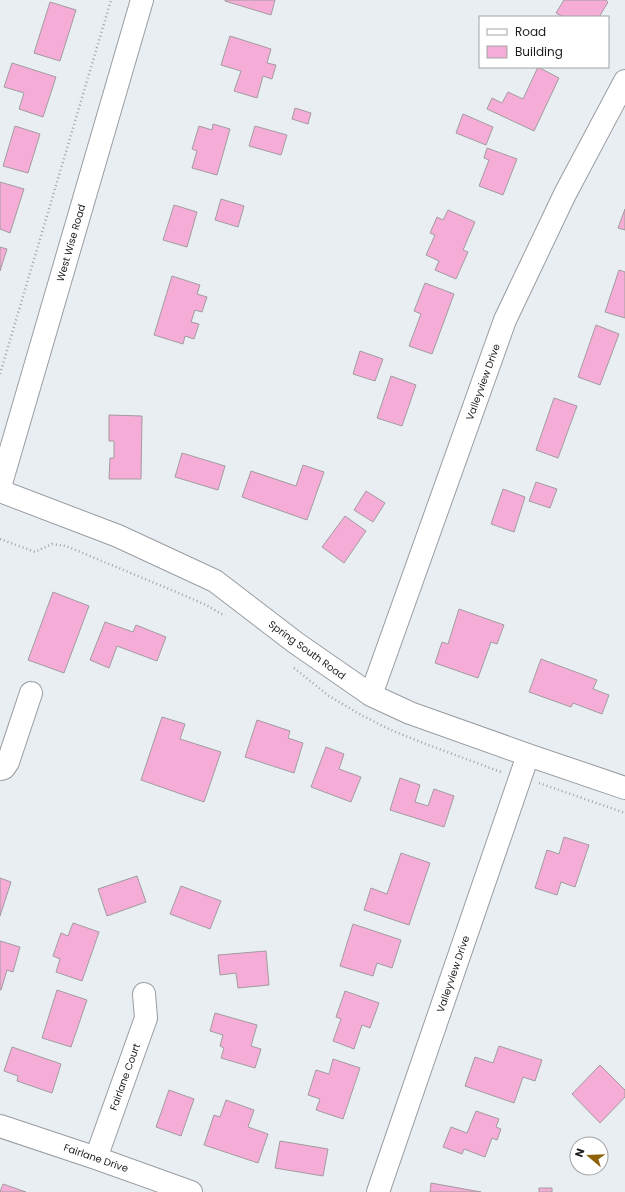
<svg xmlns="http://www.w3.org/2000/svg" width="625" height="1192" font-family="Poppins,sans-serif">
<rect width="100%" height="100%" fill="#e9eef2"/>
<!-- building -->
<path fill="#f5add8" stroke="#a29c9f" d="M225,0H275L271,15L225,1Z
M564,0H606L608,2L599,17H563L556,13Z
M50,2L76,10L60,61L34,53Z
M230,36L271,49L267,63L276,65L272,79L263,76L257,98L234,91L241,71L221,65Z
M12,63L56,77L43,117L19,109L24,93L4,87Z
M538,67L559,78L534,131L487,109L492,98L502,103L508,92L523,99Z
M295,108L311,113L308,124L292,119Z
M463,114L493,127L486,145L456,133Z
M213,124L230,129L217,175L192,168L197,151L192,149L199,126L212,130Z
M15,126L40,134L28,173L3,166Z
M255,126L287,135L281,155L249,146Z
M487,148L517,159L503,195L479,186L489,160L484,158Z
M0,182L24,189L10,233L0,229Z
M221,199L244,206L238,227L215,220Z
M174,205L197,212L187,247L163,240Z
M625,209V230L618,228Z
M448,210L475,222L463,250L468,252L456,279L435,270L439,261L426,255L435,235L430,233L437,217L443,220Z
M0,247L7,249L0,271Z
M619,270L625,272V318L605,312Z
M172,276L200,285L197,294L207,297L202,312L195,310L191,322L199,324L194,339L185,336L183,344L154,335Z
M425,283L454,294L432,354L409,346L421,314L414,311Z
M596,325L619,334L600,385L578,377Z
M360,351L383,359L375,381L353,374Z
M391,376L416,385L402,426L377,418Z
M554,398L577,406L558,458L536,450Z
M109,415L142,416L141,479H109L110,458H114V441H109Z
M182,453L225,466L218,490L175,477Z
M303,465L324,472L307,520L242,497L251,471L296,486Z
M536,482L557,489L550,508L529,501Z
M503,489L525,497L514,532L491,524Z
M366,491L385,503L373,522L354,510Z
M345,516L366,531L344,563L322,547Z
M53,592L89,606L64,673L28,660Z
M459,609L504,625L497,644L491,642L478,678L435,663L442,642L448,644Z
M105,622L133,632L136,625L166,637L157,661L117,646L109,668L90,660Z
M541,659L597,680L593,689L609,695L602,714L573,703L571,707L529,692Z
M162,717L185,724L180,739L221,752L204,802L141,780Z
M257,720L290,731L288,738L303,743L294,773L245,757Z
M326,747L344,754L339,769L361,777L351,802L311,787Z
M400,778L420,785L415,802L428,806L434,789L454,796L444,827L390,810Z
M564,837L589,845L575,887L561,882L557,895L535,888L547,850L559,854Z
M401,853L430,863L409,925L364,910L371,888L387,894Z
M137,876L146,902L107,916L98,889Z
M0,878L11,882L0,916Z
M181,886L221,901L210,929L170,914Z
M73,923L99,932L82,981L56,972L60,959L53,956L61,933L68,936Z
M353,924L401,940L392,968L377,963L373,976L340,966Z
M0,941L20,947L13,972L7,970L1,990H0Z
M266,951L269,985L238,988L236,973L220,975L218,955Z
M57,990L87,1000L71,1047L42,1038Z
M345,991L379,1003L370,1028L362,1025L354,1049L333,1041L341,1019L336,1017Z
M215,1013L257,1025L251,1046L261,1049L255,1068L221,1058L224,1048L220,1046L223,1035L210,1031Z
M499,1046L542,1060L535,1081L523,1077L514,1103L465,1086L475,1057L493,1063Z
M12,1047L61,1064L52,1093L17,1081L18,1076L4,1071Z
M333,1059L360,1068L343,1119L316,1110L320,1099L308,1095L316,1070L329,1074Z
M600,1065L625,1090V1097L600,1123L572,1094Z
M169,1090L194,1099L181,1136L156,1127Z
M226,1100L254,1110L248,1127L268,1134L258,1163L204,1145L214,1115L220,1117Z
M476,1111L499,1119L496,1127L501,1129L497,1140L492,1138L485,1157L464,1149L462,1154L443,1147L451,1127L467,1133Z
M280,1141L328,1149L323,1176L275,1168Z
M431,1183L481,1192H430Z
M3,1184L26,1192H0Z
M539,1188H552V1192H539Z"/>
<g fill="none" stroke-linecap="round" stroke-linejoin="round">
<defs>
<path id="minor" d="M0,487L142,0
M0,491L118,536L215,581L296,643L371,695L410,713L528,755L625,788
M371,695L505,320L565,194L625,81
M0,769L4,768L8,762L31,693
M0,1126L96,1158L191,1192
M96,1158L146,1018L144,994
M378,1192L528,755"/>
</defs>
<!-- minor casing -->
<use href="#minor" stroke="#999da2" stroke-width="24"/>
<!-- path -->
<path stroke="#a0a4a7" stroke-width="2.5" stroke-dasharray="1 3" stroke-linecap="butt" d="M0,374L111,0
M0,539L35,552L52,544L66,546L181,594L206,605L225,616
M294,668L329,696L363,716L391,730L423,743L501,772
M539,783L625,813"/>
<!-- minor -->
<use href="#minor" stroke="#fff" stroke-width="22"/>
</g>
<g text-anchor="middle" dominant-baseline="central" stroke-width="3.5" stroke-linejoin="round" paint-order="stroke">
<!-- street labels -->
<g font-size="10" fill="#1a1c1d" stroke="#fff">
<text transform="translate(71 243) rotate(-74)">West Wise Road</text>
<text transform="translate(483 382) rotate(-70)">Valleyview Drive</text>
<text transform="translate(307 650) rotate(36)">Spring South Road</text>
<text transform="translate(453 974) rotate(-71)">Valleyview Drive</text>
<text transform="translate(125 1077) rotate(-70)">Fairlane Court</text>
<text transform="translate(96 1158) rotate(19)">Fairlane Drive</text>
</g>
</g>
<!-- legend -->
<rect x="479" y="16" width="130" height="52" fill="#ffffff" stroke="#a3a4a5"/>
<rect x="487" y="29" width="20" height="6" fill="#ffffff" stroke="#a3a4a5"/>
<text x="515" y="36" font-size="12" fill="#1a1c1d">Road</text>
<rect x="487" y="46" width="20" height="12" fill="#f5add8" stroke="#a3a4a5"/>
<text x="515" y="56" font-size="12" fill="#1a1c1d">Building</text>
<!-- north arrow -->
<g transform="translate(589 1156) rotate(289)"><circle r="19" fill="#ffffff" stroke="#a3a4a5"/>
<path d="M0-3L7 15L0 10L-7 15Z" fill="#8f620a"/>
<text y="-6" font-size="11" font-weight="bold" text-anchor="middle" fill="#1a1c1d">N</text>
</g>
</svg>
